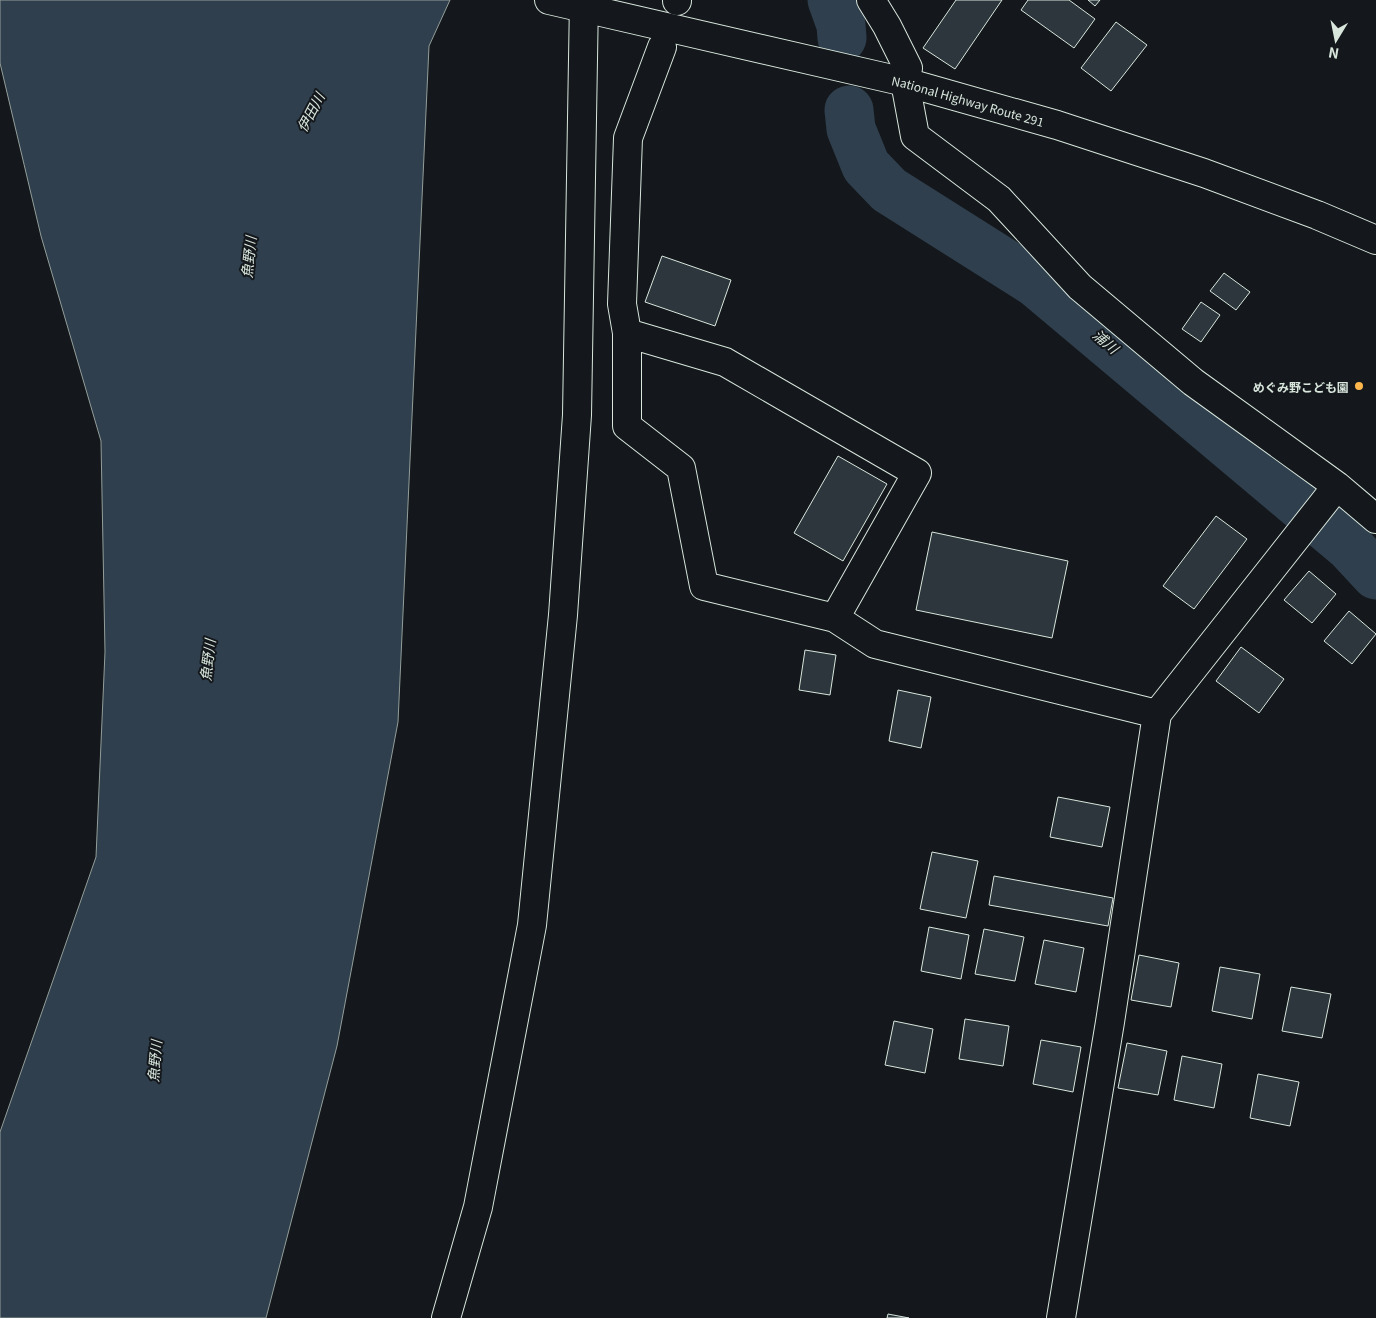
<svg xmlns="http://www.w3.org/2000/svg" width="1376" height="1318" font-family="Georgia,'Noto Sans JP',serif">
<rect width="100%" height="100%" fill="#14181c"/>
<!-- water -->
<path fill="#2f3f4d" stroke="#939e99" d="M0,0H450L429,46L398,722L337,1046L266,1318H0V1132L96,857L105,652L101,441L41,236L0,63Z"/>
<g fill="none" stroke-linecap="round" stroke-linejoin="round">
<!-- river -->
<path stroke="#2f3f4d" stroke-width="49" d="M832,0L841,25L842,38
M849,110L851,129L866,166L889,190L1036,283L1350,547L1376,575"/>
</g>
<!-- building -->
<path fill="#2c363c" stroke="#d8e6dc" d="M956,0H1002L955,69L923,48Z
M1028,0H1069L1095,19L1074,48L1021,10Z
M1088,0H1100L1095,6Z
M1116,22L1147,45L1111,91L1081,68Z
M662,256L731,280L715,326L645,302Z
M1224,273L1250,292L1236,310L1210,291Z
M1201,302L1220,315L1201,342L1182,329Z
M838,456L887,484L843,561L794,533Z
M1216,516L1247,539L1194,609L1163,586Z
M932,532L1068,561L1052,638L916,610Z
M1309,571L1336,594L1312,623L1284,600Z
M1349,611L1376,634L1352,664L1324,641Z
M1241,647L1284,679L1259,713L1216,681Z
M805,650L836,655L830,695L799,690Z
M898,690L931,697L921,748L889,741Z
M1058,797L1110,807L1102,847L1050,837Z
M932,852L978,861L966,918L920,909Z
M994,876L1113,898L1108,926L989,905Z
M929,927L969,935L961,979L921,971Z
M984,929L1024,937L1015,981L975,974Z
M1044,940L1084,948L1076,992L1035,984Z
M1139,955L1179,963L1171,1007L1131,1000Z
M1220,967L1260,974L1252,1019L1212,1011Z
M1291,987L1331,994L1322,1038L1282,1031Z
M965,1019L1009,1026L1003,1066L959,1059Z
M894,1021L933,1029L925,1073L885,1065Z
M1041,1040L1081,1047L1073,1092L1033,1084Z
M1127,1043L1167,1051L1158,1095L1118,1088Z
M1182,1056L1222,1064L1214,1108L1174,1100Z
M1258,1074L1299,1082L1290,1126L1250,1118Z
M888,1314L909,1318H887Z"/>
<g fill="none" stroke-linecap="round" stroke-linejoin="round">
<defs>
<path id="minor" d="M871,0L887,26L908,68L905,82L915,136L999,199L1080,287L1193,382L1337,486L1376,519
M677,1V0
M662,47L628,138L622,304L627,333L725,362L917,473L835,618L875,644L1157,714
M627,333V426L681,468L704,586L835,618
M446,1318L478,1207L532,925L563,615L577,415L584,0
M1061,1318L1110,1022L1157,714L1337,486"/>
<g id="highway">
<path id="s1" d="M549,0L905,82L1057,125L1204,173L1317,215L1376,240"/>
</g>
</defs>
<!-- minor casing -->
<use href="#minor" stroke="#d8e6dc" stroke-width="30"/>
<!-- highway casing -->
<use href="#highway" stroke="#d8e6dc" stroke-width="30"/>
<!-- minor -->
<use href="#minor" stroke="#14181c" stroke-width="28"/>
<!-- highway -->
<use href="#highway" stroke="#14181c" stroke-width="28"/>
</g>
<!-- markers -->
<circle fill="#ffb74d" stroke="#14181c" stroke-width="2" cx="1359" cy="386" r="5"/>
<g text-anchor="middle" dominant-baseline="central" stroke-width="4" stroke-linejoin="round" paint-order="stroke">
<!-- street labels -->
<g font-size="12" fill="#d8e6dc" stroke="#14181c">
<text stroke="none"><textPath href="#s1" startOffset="431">National Highway Route 291</textPath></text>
</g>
<!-- poi labels -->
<g font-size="12" font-weight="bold" fill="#d8e6dc" stroke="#14181c" text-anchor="end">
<text x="1349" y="386">めぐみ野こども園</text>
</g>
<!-- water labels -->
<g font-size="14" font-style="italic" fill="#d8e6dc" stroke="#14181c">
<text transform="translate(310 112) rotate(-62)">伊田川</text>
<text transform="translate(248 257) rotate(-84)">魚野川</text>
<text transform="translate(1106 341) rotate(40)">浦川</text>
<text transform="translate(207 660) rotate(-83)">魚野川</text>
<text transform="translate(154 1061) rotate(-85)">魚野川</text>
</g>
</g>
<!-- north arrow -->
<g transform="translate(1336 40) rotate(190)" stroke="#14181c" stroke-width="4" paint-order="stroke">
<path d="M0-4L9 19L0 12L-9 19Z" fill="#d8e6dc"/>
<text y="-8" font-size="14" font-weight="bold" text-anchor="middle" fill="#d8e6dc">N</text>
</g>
</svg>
